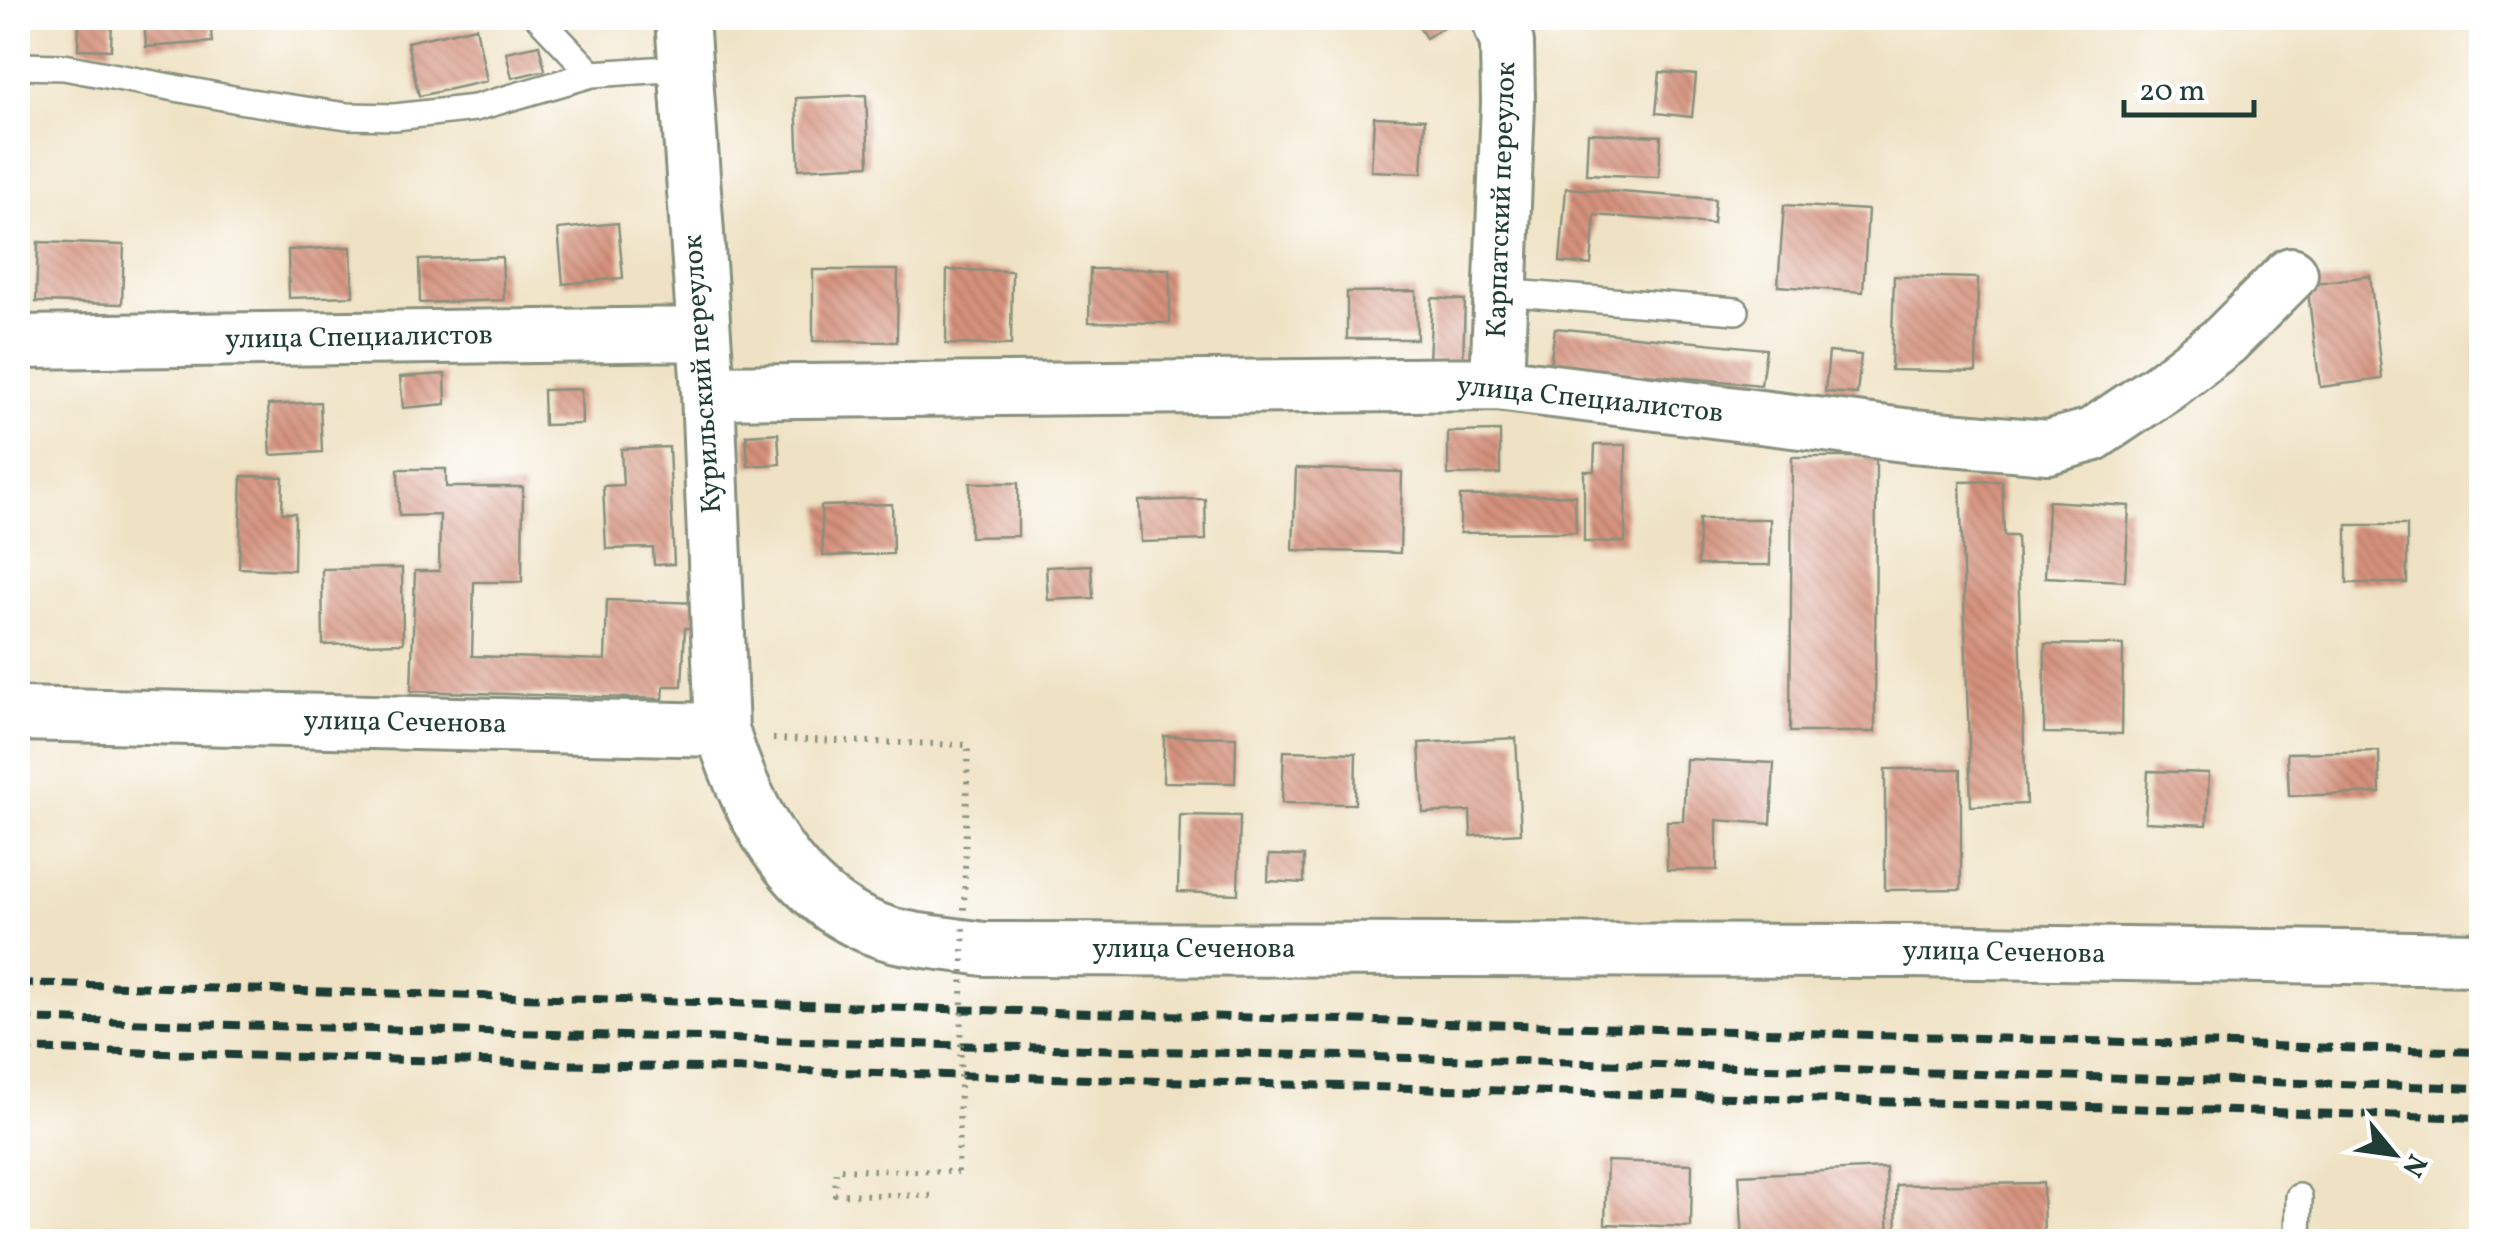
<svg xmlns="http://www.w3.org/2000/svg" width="2499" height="1259" font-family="Vollkorn,serif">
<defs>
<pattern id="building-back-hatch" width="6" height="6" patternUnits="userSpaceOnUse" patternTransform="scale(2.5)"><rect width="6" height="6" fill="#d6927d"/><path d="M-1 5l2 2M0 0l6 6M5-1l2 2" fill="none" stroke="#ad7867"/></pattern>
</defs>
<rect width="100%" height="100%" fill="#fff"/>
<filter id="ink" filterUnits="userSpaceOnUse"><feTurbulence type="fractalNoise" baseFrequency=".01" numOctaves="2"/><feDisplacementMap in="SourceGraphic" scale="20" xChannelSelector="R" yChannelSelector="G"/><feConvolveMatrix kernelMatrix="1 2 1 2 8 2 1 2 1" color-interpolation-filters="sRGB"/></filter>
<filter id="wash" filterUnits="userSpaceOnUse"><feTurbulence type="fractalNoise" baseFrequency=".0048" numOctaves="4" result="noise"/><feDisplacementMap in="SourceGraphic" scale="40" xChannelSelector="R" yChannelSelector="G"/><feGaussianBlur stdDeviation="2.25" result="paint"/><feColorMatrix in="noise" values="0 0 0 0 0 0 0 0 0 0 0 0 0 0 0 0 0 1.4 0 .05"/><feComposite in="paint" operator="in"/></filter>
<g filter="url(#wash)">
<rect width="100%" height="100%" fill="#efe2c4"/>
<g id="blocks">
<!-- building -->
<path fill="url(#building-back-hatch)" d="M79,18H112L111,50L78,49Z
M144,18H210L212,42L146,47Z
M1413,18H1457L1426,38Z
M476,27L487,81L419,96L407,42Z
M539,45L545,70L512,78L506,52Z
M1660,72L1696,75L1692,117L1656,113Z
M866,95L869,165L799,169L796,98Z
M1374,117L1425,119L1422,173L1371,171Z
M1588,133L1661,136L1659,177L1586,174Z
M1566,188L1715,199L1713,224L1595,215L1591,265L1560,262Z
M1784,205L1868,210L1863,292L1778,286Z
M618,223L623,278L563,284L558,229Z
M38,242L124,245L122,304L36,302Z
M351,247L353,296L289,298L288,250Z
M502,257L504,300L420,303L419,260Z
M1090,269H1170V323L1089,322Z
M813,270H898L897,342L813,341Z
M947,270L1012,271L1011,345L946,344Z
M1894,276L1978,278L1976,372L1891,370Z
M2370,276L2382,379L2320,387L2307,284Z
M1416,291L1417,339H1347V292Z
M1432,298L1465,300L1463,363L1429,361Z
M1555,328L1766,349L1761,385L1550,365Z
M1829,352L1861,355L1857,394L1825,392Z
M445,374L446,404L403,408L400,377Z
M581,389L582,424L544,425L543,390Z
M320,402L322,452L271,455L268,405Z
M1500,431V474L1448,475V432Z
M778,433L780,464L748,466L746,435Z
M1595,445H1626L1625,542H1584V471H1594Z
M669,447L674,564L654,565L653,548L606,549L603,486L623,485L621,449Z
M1792,457H1876L1875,732H1790Z
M1296,468L1402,472L1400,553L1293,550Z
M398,469H446V487H523L522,582H474L472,656L605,660L607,600L701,603L700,628H685L682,686H664L663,699L411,691L415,571H439L440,515L399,516Z
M242,476L283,477L282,513H295L294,570L239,568Z
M2002,481L2004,536H2017L2026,804L1971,806L1960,482Z
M970,483H1018V536L970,537Z
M1575,495L1576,532L1460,533V496Z
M1205,499L1206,540L1141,542L1139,501Z
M2048,501L2129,506L2125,581L2045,577Z
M892,504L893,554L823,556L821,506Z
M1699,519H1770V565H1698Z
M2347,525H2407V583H2347Z
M1091,565L1093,598L1048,600L1046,567Z
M402,568L403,643L323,645L322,569Z
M2045,644L2123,645L2122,734L2044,733Z
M1164,736L1236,737L1235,783L1163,782Z
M1516,738L1521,833L1471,836L1470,811L1423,813L1419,743Z
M1284,751L1356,753L1355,804L1282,803Z
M2379,751L2380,793L2289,796L2287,753Z
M1686,759L1774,763L1771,824L1717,820V870H1667V821H1683Z
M1885,769H1961V889L1885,890Z
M2148,771L2209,773L2207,825L2145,822Z
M1180,815L1240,816L1238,894L1178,892Z
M2476,854H2482V902H2476Z
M1269,855L1304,856V883L1268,881Z
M1607,1161L1692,1164L1691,1227L1605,1224Z
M1886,1168L1889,1242H1743L1739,1175Z
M2043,1183L2044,1242H1897L1896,1185Z
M217,1233V1242H85V1235Z
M984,1235V1242H925V1239Z"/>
</g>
</g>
<g filter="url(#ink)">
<use href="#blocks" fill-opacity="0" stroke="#87907c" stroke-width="2.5"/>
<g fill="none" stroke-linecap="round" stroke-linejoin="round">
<defs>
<path id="lane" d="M539,18L592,74
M18,66L64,67L244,101L347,116L395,117L475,108L592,74L683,68
M1500,292L1736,311
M2298,1242L2299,1197"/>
<path id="street" d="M682,18L708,392L722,730
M18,342L700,334
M1497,384L1508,103L1507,43L1498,18
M708,392L1497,384L1912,436L2048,447L2092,435L2165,386L2225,340L2291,274
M18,714L722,730C749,817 798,909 893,935C922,942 954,944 984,949L1907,951L2482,959"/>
</defs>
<!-- lane casing -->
<use href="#lane" stroke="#87907c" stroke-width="30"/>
<!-- street casing -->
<use href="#street" stroke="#87907c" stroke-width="58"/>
<!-- path -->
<path stroke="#87907c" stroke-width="6" stroke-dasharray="2.5 8" stroke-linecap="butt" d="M773,739L968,745L965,867
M931,1196L835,1194L836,1169L958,1172"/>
<!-- lane -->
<use href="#lane" stroke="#fff" stroke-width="25"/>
<!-- street -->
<use href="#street" stroke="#fff" stroke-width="52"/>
<!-- rail -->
<path stroke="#1f3d34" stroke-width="8" stroke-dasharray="15 8" stroke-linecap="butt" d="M18,983L2482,1052
M18,1019L2482,1088
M18,1049L2482,1118"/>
<!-- path-bridge -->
<path stroke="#87907c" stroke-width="6" stroke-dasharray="2.5 8" stroke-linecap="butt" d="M958,1172L965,867"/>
</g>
</g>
<g text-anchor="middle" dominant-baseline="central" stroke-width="9" stroke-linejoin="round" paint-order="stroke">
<!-- street labels -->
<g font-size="28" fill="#1f3d34" stroke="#fff">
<text transform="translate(1502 200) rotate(-88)">Карпатский переулок</text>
<text transform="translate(359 338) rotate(-1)">улица Специалистов</text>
<text transform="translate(703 374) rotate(-94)">Курильский переулок</text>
<text transform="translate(1590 400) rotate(6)">улица Специалистов</text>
<text transform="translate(405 723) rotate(1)">улица Сеченова</text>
<text x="1194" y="949">улица Сеченова</text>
<text transform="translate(2004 953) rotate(1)">улица Сеченова</text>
</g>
</g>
<!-- margin -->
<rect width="2499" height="1259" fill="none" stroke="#fff" stroke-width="60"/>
<!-- north arrow -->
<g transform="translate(2394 1154) rotate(119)" stroke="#ffffff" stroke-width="8" paint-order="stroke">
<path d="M0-8L18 38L0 25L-18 38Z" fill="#1f3d34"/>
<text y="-15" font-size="28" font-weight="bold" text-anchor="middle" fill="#1f3d34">N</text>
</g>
<!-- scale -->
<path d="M2124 100v15h130v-15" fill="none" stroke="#1f3d34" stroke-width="5"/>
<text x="2139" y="100" font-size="30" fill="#1f3d34" stroke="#ffffff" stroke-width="8" paint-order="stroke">20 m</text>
</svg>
